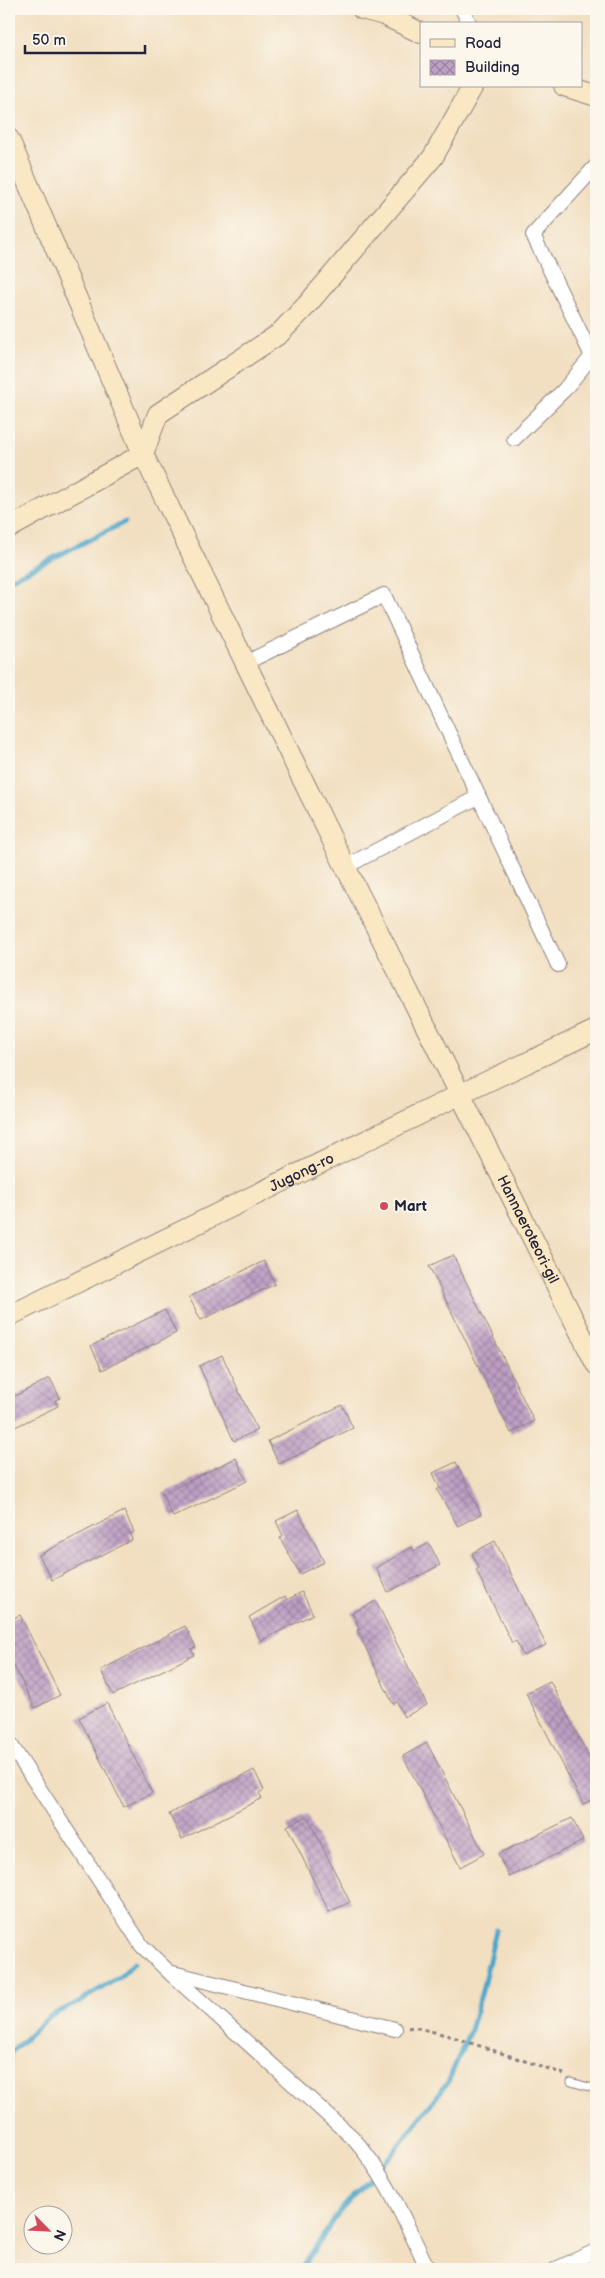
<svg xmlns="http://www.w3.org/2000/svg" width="605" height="2278" font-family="'Balsamiq Sans',sans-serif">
<defs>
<pattern id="building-cross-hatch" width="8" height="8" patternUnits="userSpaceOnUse" patternTransform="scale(1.25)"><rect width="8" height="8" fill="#be9fc4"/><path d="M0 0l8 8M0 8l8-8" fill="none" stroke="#9a81a0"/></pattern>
</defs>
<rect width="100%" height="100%" fill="#fbf7ec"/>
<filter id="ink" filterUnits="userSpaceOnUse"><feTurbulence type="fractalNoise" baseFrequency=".02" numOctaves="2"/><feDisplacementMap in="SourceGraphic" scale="10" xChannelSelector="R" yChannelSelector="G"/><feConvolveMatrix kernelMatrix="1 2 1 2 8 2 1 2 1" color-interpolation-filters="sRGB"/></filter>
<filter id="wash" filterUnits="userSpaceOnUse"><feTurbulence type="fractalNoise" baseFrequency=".0096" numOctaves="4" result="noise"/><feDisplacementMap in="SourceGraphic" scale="20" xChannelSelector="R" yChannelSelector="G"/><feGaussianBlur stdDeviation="1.12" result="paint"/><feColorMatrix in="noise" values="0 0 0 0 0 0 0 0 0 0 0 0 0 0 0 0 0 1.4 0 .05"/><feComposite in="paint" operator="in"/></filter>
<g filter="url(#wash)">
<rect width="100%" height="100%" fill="#f2dfc1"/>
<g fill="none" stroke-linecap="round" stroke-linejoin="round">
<!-- stream -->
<path stroke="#4ca5c9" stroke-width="5" d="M9,580L125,522
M9,2061L11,2052L50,2016L77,2003L120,1977L134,1963
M301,2269L340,2211L393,2153L448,2082L469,2033L482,1991L496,1930"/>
</g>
<g id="blocks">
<!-- building -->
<path fill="url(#building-cross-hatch)" d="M453,1255L534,1421L511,1433L429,1266Z
M264,1261L275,1284L201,1320L189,1297Z
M165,1310L176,1333L102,1370L91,1346Z
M222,1355L257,1430L234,1441L199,1366Z
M50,1378L60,1398L55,1400L58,1406L9,1430V1399Z
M342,1405L353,1428L279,1464L268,1441Z
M236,1458L247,1481L173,1517L162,1494Z
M456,1462L481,1514L458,1526L437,1490L440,1488L433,1473Z
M298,1510L324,1562L300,1574L280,1538L283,1536L276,1521Z
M124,1511L134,1532L130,1534L132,1540L52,1580L39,1555Z
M495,1541L546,1645L523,1656L516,1641L512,1643L476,1570L479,1568L472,1553Z
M429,1543L440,1565L388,1592L376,1568L412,1547L414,1551Z
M302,1592L313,1614L261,1641L249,1617L285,1596L287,1600Z
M376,1601L427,1705L404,1717L397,1702L393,1704L357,1630L360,1629L352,1613Z
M20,1615L60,1695L35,1708L9,1656V1620Z
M185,1626L196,1647L191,1649L194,1655L113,1695L101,1670Z
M550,1681L596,1771V1798L583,1804L526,1693Z
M107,1703L152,1793L124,1807L79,1718Z
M427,1743L484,1854L460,1867L403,1756Z
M254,1770L264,1790L259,1793L262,1798L182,1839L169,1814Z
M307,1816L350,1902L329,1912L287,1826Z
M572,1818L583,1841L509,1877L498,1854Z"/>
</g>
</g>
<g filter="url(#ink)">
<use href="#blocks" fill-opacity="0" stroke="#8a807e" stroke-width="1"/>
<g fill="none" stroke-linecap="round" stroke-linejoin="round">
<defs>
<path id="lane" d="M571,2082L596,2089"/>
<path id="street" d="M462,9L470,24
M514,439L564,390L592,356L533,235L596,166
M245,663L384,595L558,965
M345,867L478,797
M9,1742L142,1946L169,1972L395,2029
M171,1974L352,2137C386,2174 406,2224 428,2269
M556,2269L596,2251"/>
<g id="secondary">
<path d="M362,9L384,15L421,33"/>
<path d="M564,86L596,96"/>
<path id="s1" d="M9,139L143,454L343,862L596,1364"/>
<path d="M9,528L143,454L158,414L279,334L306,306L433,157L473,86"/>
<path id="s2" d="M9,1316L461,1094L596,1030"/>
</g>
</defs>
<!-- lane casing -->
<use href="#lane" stroke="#8a807e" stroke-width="9"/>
<!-- street casing -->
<use href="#street" stroke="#8a807e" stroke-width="16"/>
<!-- secondary casing -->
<use href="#secondary" stroke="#8a807e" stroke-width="22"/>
<!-- path -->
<path stroke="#8a807e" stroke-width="3" stroke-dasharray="4 4" stroke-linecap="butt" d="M408,2028L414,2027L450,2036L564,2074"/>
<!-- lane -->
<use href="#lane" stroke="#fff" stroke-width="7"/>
<!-- street -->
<use href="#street" stroke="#fff" stroke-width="14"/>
<!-- secondary -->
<use href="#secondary" stroke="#fae7c3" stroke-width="20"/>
</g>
</g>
<!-- markers -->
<circle fill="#d1495b" stroke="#fbf7ec" stroke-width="2" cx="384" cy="1206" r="5"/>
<g text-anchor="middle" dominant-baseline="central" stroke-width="4" stroke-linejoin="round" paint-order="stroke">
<!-- street labels -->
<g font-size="15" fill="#22223b" stroke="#fbf7ec">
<text stroke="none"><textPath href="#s2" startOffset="326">Jugong-ro</textPath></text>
<text stroke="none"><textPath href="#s1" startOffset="1208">Hannaeroteori-gil</textPath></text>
</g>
<!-- poi labels -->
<g font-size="15" font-weight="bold" fill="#22223b" stroke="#fbf7ec" text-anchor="start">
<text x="394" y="1206">Mart</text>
</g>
</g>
<!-- margin -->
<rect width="605" height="2278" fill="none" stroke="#fbf7ec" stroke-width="30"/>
<!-- legend -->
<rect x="420" y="22" width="162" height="65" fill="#fbf7ec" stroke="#a4a2a5"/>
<rect x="430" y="39" width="25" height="8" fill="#fae7c3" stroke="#a4a2a5"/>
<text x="465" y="48" font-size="15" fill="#22223b">Road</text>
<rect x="430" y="60" width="25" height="15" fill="url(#building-cross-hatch)" stroke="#a4a2a5"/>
<text x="465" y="72" font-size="15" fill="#22223b">Building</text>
<!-- north arrow -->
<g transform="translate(48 2230) rotate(114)"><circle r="24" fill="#fbf7ec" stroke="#a4a2a5"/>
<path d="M0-4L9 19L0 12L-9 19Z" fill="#d1495b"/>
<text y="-8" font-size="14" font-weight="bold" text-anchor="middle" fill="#22223b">N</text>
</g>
<!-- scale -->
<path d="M25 45v8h120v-8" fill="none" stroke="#22223b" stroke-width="2.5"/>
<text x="32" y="45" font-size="15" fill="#22223b" stroke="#fbf7ec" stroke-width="4" paint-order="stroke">50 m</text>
</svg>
